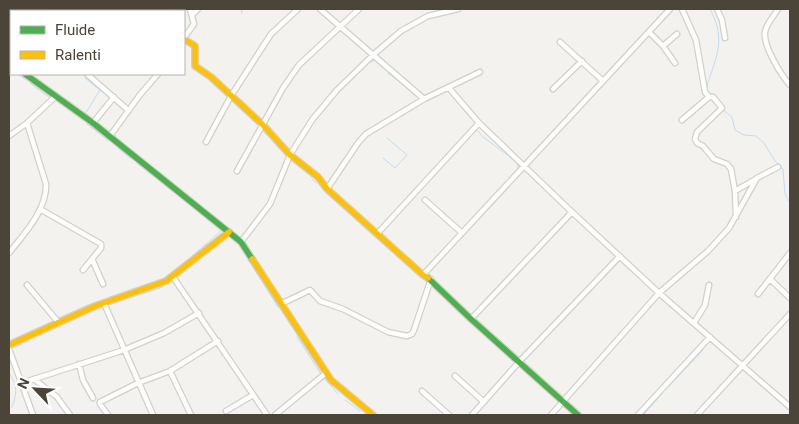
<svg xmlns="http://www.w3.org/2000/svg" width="799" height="424" font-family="Roboto,sans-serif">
<rect width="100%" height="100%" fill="#f4f2ee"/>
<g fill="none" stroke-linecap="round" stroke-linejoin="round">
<!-- stream -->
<path stroke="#c0ddf1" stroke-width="1" d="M241,9L242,13
M768,29L771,24
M560,39L565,44
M371,62L375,60L378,63
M772,63L787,86L790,89
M9,67L11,69
M388,73L400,82
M18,74L28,81
M85,78L105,94
M30,83L49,97
M402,84L416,96
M707,90V85C717,56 726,38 710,9
M710,99L718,106
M723,110L732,117L735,130L744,135L756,136L764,143L775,161L783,169L785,194L790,203
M83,114L87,111L100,90
M87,124L109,141
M478,131L483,137L517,162L518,167
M118,148L130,158
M383,158L395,168L407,155L387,138
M138,164L194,208
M312,179L316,183
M203,208L222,222
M246,244L268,277
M245,254L278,307
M181,266L222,230
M175,279L186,270
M110,297L133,290
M107,305L160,288L173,280
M59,318L88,305
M61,325L65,323
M53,329L58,326
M39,336L42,334
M297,337L321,374
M9,341L17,338
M25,342L29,341
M11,348L22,344
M9,373C18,386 17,392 12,407
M324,378L338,394
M667,388L703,350
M345,400L360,411
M364,414L366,415
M643,415L662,394"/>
<defs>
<path id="street" d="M34,9L36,11
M99,9L101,11
M320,9L424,99
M682,9L696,40L705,92L709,97H713L722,108L697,132L695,139L697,143L703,146L714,159L727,164L731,169L735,191L736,217
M717,9L722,20L725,38
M778,9C774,16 766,24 765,32C763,46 781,75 790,85
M9,12L13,9
M193,14L198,9
M649,32L663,46L675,63
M184,38L194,24L190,9
M560,42L603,81
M663,46L677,34
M87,74L128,110
M449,88L479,123L572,212L659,293L790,407
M553,89L582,61
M682,120L709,97
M93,123L114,97
M9,136L27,123L56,96
M110,136L139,96L158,74
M206,142L231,96L271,34L298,9
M237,171L283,88L299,65L359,9
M327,189L358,143L366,134L424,99L480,72
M735,191L756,179
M425,200L462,233
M40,209L101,244V248L83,270
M377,234L479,123
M241,242L270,204L290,155L312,120L337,90L373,55L401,31L428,16L458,9
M9,253C24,234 47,210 46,184L27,123
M92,259L103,284
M423,275L670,9
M173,277L267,415
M770,279L790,298
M27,285L59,323
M758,294L790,253
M104,303L153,415
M281,304L310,290L320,301L343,309L388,332L407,336L412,334L414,330L431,279
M471,319L572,212
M694,323L705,305L709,285
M9,349L33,415
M79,364L83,380L93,398
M170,371L191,415
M455,376L484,402
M34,379L57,397L70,415
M22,383L124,350L164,333L199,313
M422,391L449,415
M226,411L253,395
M108,415L100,404V402L138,383L170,371L218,341
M275,415L326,373
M472,415L519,362L620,256
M551,415L659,293L708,251L729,228L757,178L778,167
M638,415L710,337
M697,415L790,314"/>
<path id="fast" d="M9,61L11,63
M25,74L93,123L241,242L252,259
M428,278L471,319L578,415"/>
<path id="slow" d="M184,39L195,46V66L211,77L262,124L290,155L318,177L327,189L423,275L428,278
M252,259L331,380L373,415
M9,345L95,306L166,281L229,232"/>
</defs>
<!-- street casing -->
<use href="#street" stroke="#d2d0cb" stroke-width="7"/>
<!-- fast casing -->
<use href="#fast" stroke="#d3cfc5" stroke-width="8"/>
<!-- slow casing -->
<use href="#slow" stroke="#d3cfc5" stroke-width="8"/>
<!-- street -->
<use href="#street" stroke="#fdfdfc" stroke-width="4.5"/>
<!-- fast -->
<use href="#fast" stroke="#4caf50" stroke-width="5.5"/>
<!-- slow -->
<use href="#slow" stroke="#ffc107" stroke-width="5.5"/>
</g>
<!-- border -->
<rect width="799" height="424" fill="none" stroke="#4b4439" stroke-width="20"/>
<!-- legend -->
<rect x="10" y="10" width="175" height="65" fill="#ffffff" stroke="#b7b4b0"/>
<rect x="20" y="26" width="25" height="8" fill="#4caf50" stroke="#b7b4b0"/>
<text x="55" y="35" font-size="15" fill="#4b4439">Fluide</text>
<rect x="20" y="51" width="25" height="8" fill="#ffc107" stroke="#b7b4b0"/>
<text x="55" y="60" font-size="15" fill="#4b4439">Ralenti</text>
<!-- north arrow -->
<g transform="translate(35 389) rotate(295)" stroke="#ffffff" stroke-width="4" paint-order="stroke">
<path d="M0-4L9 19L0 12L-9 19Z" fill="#4b4439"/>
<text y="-8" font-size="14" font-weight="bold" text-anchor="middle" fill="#4b4439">N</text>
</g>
</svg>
